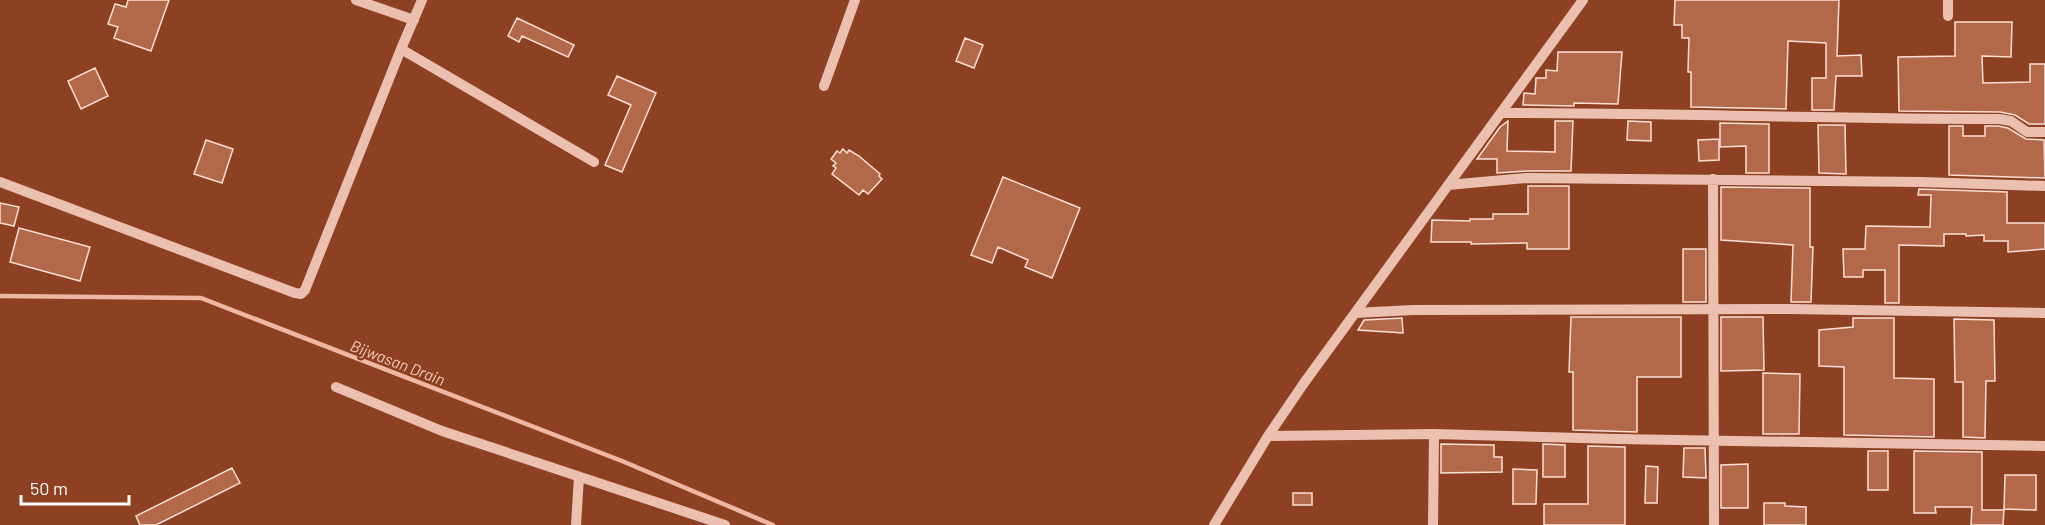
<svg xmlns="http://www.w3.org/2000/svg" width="2045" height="525" font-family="Barlow,sans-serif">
<rect width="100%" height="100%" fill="#8d4022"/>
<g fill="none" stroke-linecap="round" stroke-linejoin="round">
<!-- stream -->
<path stroke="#edb7a4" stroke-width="4.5" d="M0,296L201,298L622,461L773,525"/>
</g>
<!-- building -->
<path fill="#b4684a" stroke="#f9dfd5" stroke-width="1.5" d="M128,0H169L151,51L114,38L118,27L108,24L115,4L126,7Z
M1675,0H1839L1837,56L1861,55L1862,76H1836L1834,110H1812V78H1826V43L1788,41L1786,109L1691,107V72H1688L1689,38H1682V25H1674Z
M517,18L574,45L568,57L522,36L519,42L508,36Z
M1955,22H2012L2011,57L1982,56L1983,83L2030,82V64H2045V124H2029L2015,115L2000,112L1899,111L1898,57L1955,56Z
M965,38L983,45L974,68L956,61Z
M1558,52H1622L1618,104L1574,103V106L1523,105L1524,93L1535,94L1536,78H1546V70L1557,71Z
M95,68L108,96L81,109L68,81Z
M617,76L656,93L622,172L605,165L631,105L608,95Z
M1508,121L1507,151L1555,152V121H1573L1571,171H1526L1497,173V159H1477L1500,127Z
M1628,121L1651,122V141L1627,140Z
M1720,123L1769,124V173H1746V146L1720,147Z
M1818,125H1845L1846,174L1819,173Z
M1949,126H1963V136H1985V126H1998L2008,128L2026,139L2044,140L2045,178L1949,175Z
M1719,139V160L1699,161L1698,140Z
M206,140L233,149L222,183L194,174Z
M843,149L847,153L849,150L859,156L880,174L879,176L882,179L868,194L863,190L859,195L832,174L836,168L833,166L836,163L831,159L837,151L840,153Z
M1003,177L1080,208L1052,278L1025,267L1028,260L998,247L992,263L971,255Z
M1528,186H1569V249H1527V243L1471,244V242H1431L1432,220L1470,221V219H1493V214H1528Z
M1721,187L1810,188V247H1813L1811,302H1791L1793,245L1721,240Z
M1919,189L2007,192V223H2045V249L2008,252V241H1984V235L1966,236V234H1944V246L1899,245V303H1885V270H1863V277H1844L1843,249H1865L1866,226L1930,227L1931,195H1918Z
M0,203L19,207L14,226L0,223Z
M19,228L90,247L80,281L10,262Z
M1683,249H1706V302H1683Z
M1571,317H1681V377H1637V432L1573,430V372H1569Z
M1721,317H1763L1764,370L1721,371Z
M1402,318L1403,333L1358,330L1364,320Z
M1853,318H1894V378L1934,379V437L1844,435V367L1819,366V330L1853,327Z
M1954,319L1994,320L1995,381H1986L1985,438L1963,437V382H1955Z
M1763,373L1800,374L1799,434H1763Z
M1441,444L1494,445V457H1502V472L1441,473Z
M1543,444L1565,445V477H1543Z
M1588,446L1625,447V525H1544V504H1588Z
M1684,448H1705L1706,478L1683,477Z
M1868,451H1888V490H1868Z
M1914,451L1982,452V510H2004L2003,525H1971L1972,507H1935L1936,513H1914Z
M1748,464V508H1721V465Z
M1646,466L1658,467L1657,503H1645Z
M232,468L240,483L156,525H140L136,516Z
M1513,469L1537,470L1536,504H1513Z
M2005,475H2036V510L2004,509Z
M1293,493H1312V505H1293Z
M1764,503H1785V506L1806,507V525H1764Z"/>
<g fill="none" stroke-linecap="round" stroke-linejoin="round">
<!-- minor -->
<path stroke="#ecc0b0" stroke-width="10" d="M356,0L414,20
M1948,0V16
M401,49L594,162
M824,86L855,0
M1501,113C1667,113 1833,119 1999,119L2011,121L2027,132H2045
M1713,179L1714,525
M0,182L295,293L301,294L305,290L401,49L422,0
M1448,185L1527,178L1922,182L2045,186
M1355,313L1413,310L1788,309L2045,313
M336,387L442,431L725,525
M1268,436L1434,434L1618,439L2045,446
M576,525L579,477
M1214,525L1268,436L1304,383L1583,0
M1433,525L1434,434"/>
</g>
<g text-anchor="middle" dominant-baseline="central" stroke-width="4.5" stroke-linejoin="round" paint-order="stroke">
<!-- water labels -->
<g font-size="16" font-style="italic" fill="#f3cbbc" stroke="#8d4022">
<text transform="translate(398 362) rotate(21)">Bijwasan Drain</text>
</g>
</g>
<!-- scale -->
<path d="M21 495v9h108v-9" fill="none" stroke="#ffffff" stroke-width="3"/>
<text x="30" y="495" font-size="18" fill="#ffffff" stroke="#8d4022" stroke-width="4.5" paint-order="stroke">50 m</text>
</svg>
